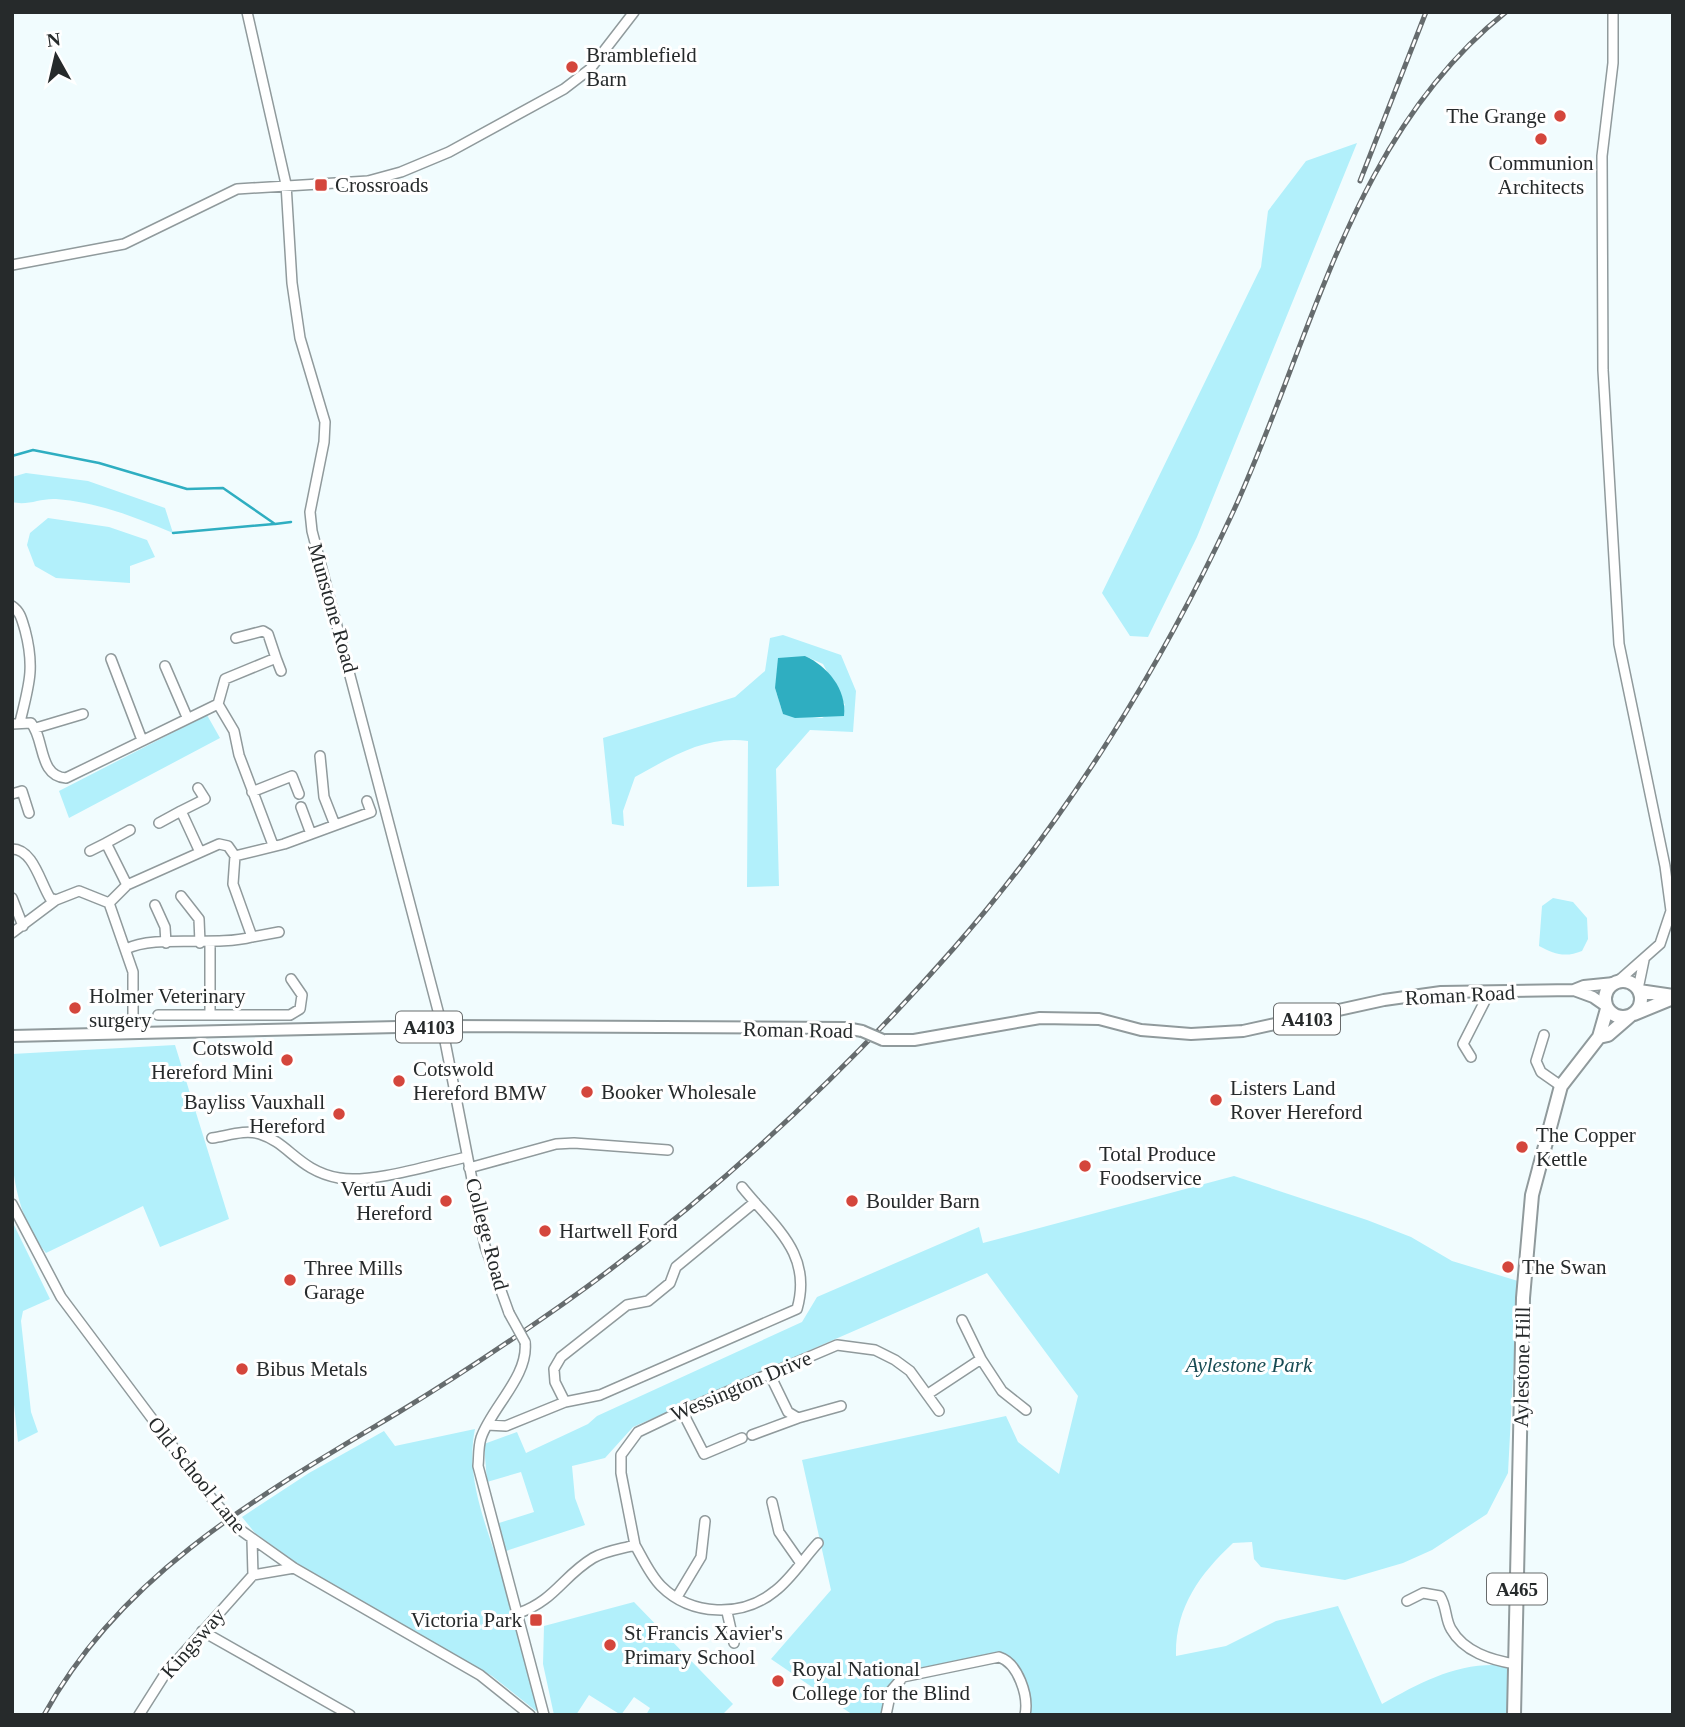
<svg xmlns="http://www.w3.org/2000/svg" width="1685" height="1727" font-family="Georgia,serif">
<rect width="100%" height="100%" fill="#f1fcfe"/>
<!-- green -->
<path fill="#b2f0fb" fill-rule="evenodd" d="M1357,143L1197,537L1148,637L1130,636L1102,593L1261,267L1268,211L1306,161Z
M26,473L88,481L165,508L173,533C135,517 97,502 56,499C40,498 28,506 12,502V477Z
M48,518L109,527L147,540L155,557L130,566V583L56,578L35,566L27,545L30,533Z
M783,635L841,655L856,691L853,732L810,730L776,769L779,886L747,887L748,741C706,735 671,757 635,777L623,811L624,826L612,824L603,738L735,697L765,671L770,638ZM805,656L823,664L845,705L822,718L783,714L775,688Z
M207,715L220,738L69,818L59,791Z
M1553,898L1573,902L1587,918L1588,939L1582,951C1565,958 1554,954 1539,946L1542,906Z
M175,1045L229,1219L160,1247L143,1206L46,1253C1,1198 12,1122 12,1054Z
M1234,1176L1367,1220L1411,1237L1452,1261L1518,1281L1508,1473L1487,1514L1432,1550L1403,1563L1345,1580L1261,1567L1254,1559L1252,1542L1233,1543C1199,1575 1175,1608 1176,1656L1226,1646L1276,1621L1338,1606L1382,1704C1423,1681 1461,1660 1510,1666L1509,1715H1026L1025,1696L1003,1658L897,1682L886,1715H853L771,1659L831,1590L802,1460L1006,1416L1018,1442L1059,1474L1078,1396L987,1273L633,1427L605,1458L572,1466L575,1498L585,1525L506,1551L499,1523L534,1512L521,1472L487,1482L484,1444L517,1432L526,1453L588,1424L597,1416L802,1322L817,1297L979,1227L983,1243Z
M12,1221L50,1299L23,1311L21,1321L31,1412L38,1432L18,1442L12,1386Z
M475,1429C464,1481 490,1534 505,1584C517,1625 528,1667 539,1708L536,1711L492,1676L298,1564L255,1533L242,1517L309,1473L384,1431L395,1446Z
M634,1602L733,1704L722,1715H646L650,1708L634,1697L621,1715L589,1695L576,1715H554L543,1664L544,1626Z"/>
<!-- water -->
<path fill="#2faec1" d="M805,656C827,666 847,689 844,716L795,718L783,714L775,688L778,658Z"/>
<g fill="none" stroke-linecap="round" stroke-linejoin="round">
<!-- stream -->
<path stroke="#2faec1" stroke-width="2.5" d="M12,456L33,450L99,463L187,489L223,488L275,524L291,522
M173,533L274,524"/>
<defs>
<path id="minor" d="M247,12L286,184L292,283L300,338L325,422L324,442L310,512L312,531L442,1026L485,1246L509,1313
M1613,12V63L1602,156L1603,370L1619,644L1665,866L1671,911L1660,944L1617,982
M12,265L124,244L237,189L368,181L401,172L449,152L564,89L590,69L634,12
M12,606C21,612 22,621 25,630C35,668 29,685 20,722
M276,658L281,671
M111,659L142,740
M165,666L187,717
M218,704L225,679L276,658L268,634L263,631L236,638
M12,724L31,723C45,739 38,776 66,778L218,704L234,731L239,755L273,845
M36,728L83,714
M320,756L324,797L335,825
M198,788L205,799L181,811L199,850
M252,792L292,776L299,794
M12,794L22,791L29,813
M301,807L311,834
M159,823L181,811
M106,843L130,830
M12,849C33,849 40,882 50,898L56,900L79,891L109,903L133,972V1033
M90,851L106,843L127,885
M235,856L284,844L371,812L367,801
M181,896L199,919L200,943
M12,898L23,926
M109,903L127,885L219,844L228,846L235,856L233,884L252,937L279,932
M155,905L165,927L166,943
M12,933L56,900
M126,949C155,934 214,947 252,937
M1638,989L1644,960
M158,1015H290L300,1009L302,995L291,979
M210,1015V944
M1544,1035L1536,1061L1541,1072L1561,1086
M1471,1057L1463,1044L1489,993
M212,1138C227,1136 245,1129 260,1134C289,1143 299,1171 339,1178C371,1184 434,1164 467,1157
M469,1168L556,1144L574,1143L668,1150
M12,1204L61,1297L213,1500
M525,1342C529,1376 491,1408 481,1438C478,1448 479,1457 478,1466L544,1715
M981,1359L1002,1391L1026,1410
M769,1373L788,1412L798,1418L841,1406
M928,1394L981,1359L962,1320
M565,1402L555,1382L554,1369L561,1357L627,1305L648,1301L670,1283L676,1267L755,1202
M682,1411L704,1454L742,1438
M487,1425L506,1426L565,1402L600,1395L797,1309C813,1253 774,1227 742,1187
M752,1435L798,1418
M772,1502L779,1532L800,1562
M239,1529L294,1568L480,1675L530,1715
M635,1545L621,1473V1455L638,1432L682,1411L837,1345L875,1350L895,1360L910,1371L939,1411
M253,1575L294,1568
M677,1597L701,1557L705,1521
M1407,1601L1423,1593L1440,1596C1447,1607 1445,1619 1451,1629C1464,1652 1491,1660 1515,1664
M727,1612L734,1643
M519,1613C555,1600 563,1576 593,1558C605,1551 621,1549 635,1545C643,1559 650,1575 661,1586C691,1616 742,1618 775,1591C791,1579 804,1558 818,1543
M202,1631L350,1715
M139,1715L165,1674L253,1575L252,1540
M886,1715L891,1691L903,1677L999,1657C1018,1663 1029,1696 1025,1715"/>
<path id="major" d="M1574,990L1584,986L1614,983
M12,1036L442,1026L846,1028L862,1031
M883,1040H914L1040,1018L1099,1019L1141,1030L1191,1034L1243,1031L1384,1000L1441,992L1574,990L1593,997L1606,1006"/>
<path id="highway" d="M1605 999a18 18 0 1 1 36 0a18 18 0 1 1-36 0Z
M1639,991L1673,996
M1634,1014L1673,998
M1599,1037L1608,1035L1630,1016
M1514,1715L1523,1298L1532,1195L1561,1086L1599,1037L1607,1009"/>
</defs>
<!-- minor casing -->
<use href="#minor" stroke="#909a9c" stroke-width="12"/>
<!-- major casing -->
<use href="#major" stroke="#909a9c" stroke-width="14"/>
<!-- highway casing -->
<use href="#highway" stroke="#909a9c" stroke-width="16"/>
<!-- minor -->
<use href="#minor" stroke="#fff" stroke-width="9"/>
<!-- major -->
<use href="#major" stroke="#fff" stroke-width="10"/>
<!-- highway -->
<use href="#highway" stroke="#fff" stroke-width="12"/>
<defs>
<path id="rail" d="M1360,181L1426,12
M44,1715C122,1572 264,1493 399,1412C455,1378 509,1342 563,1304C707,1202 837,1081 954,948C1067,819 1161,667 1233,512C1312,340 1351,135 1506,12"/>
</defs>
<!-- rail casing -->
<use href="#rail" stroke="#666c6e" stroke-width="5"/>
<!-- rail -->
<use href="#rail" stroke="#fff" stroke-width="2.5" stroke-dasharray="8" stroke-linecap="butt"/>
<defs>
<path id="minor-bridge" d="M509,1313L525,1342
M213,1500L239,1529"/>
<path id="major-bridge" d="M862,1031L883,1040"/>
</defs>
<!-- minor-bridge casing -->
<use href="#minor-bridge" stroke="#909a9c" stroke-width="12" stroke-linecap="butt"/>
<!-- major-bridge casing -->
<use href="#major-bridge" stroke="#909a9c" stroke-width="14" stroke-linecap="butt"/>
<!-- minor-bridge -->
<use href="#minor-bridge" stroke="#fff" stroke-width="9"/>
<!-- major-bridge -->
<use href="#major-bridge" stroke="#fff" stroke-width="10"/>
</g>
<!-- markers -->
<g fill="#d4463c" stroke="#fff" stroke-width="2.5">
<circle cx="572" cy="67" r="7"/>
<circle cx="1560" cy="116" r="7"/>
<circle cx="1541" cy="139" r="7"/>
<rect x="314" y="178" width="14" height="14" rx="3.5"/>
<circle cx="75" cy="1008" r="7"/>
<circle cx="287" cy="1060" r="7"/>
<circle cx="399" cy="1081" r="7"/>
<circle cx="587" cy="1092" r="7"/>
<circle cx="1216" cy="1100" r="7"/>
<circle cx="339" cy="1114" r="7"/>
<circle cx="1522" cy="1147" r="7"/>
<circle cx="1085" cy="1166" r="7"/>
<circle cx="446" cy="1201" r="7"/>
<circle cx="852" cy="1201" r="7"/>
<circle cx="545" cy="1231" r="7"/>
<circle cx="1508" cy="1267" r="7"/>
<circle cx="290" cy="1280" r="7"/>
<circle cx="242" cy="1369" r="7"/>
<rect x="529" y="1613" width="14" height="14" rx="3.5"/>
<circle cx="610" cy="1645" r="7"/>
<circle cx="778" cy="1681" r="7"/>
</g>
<g text-anchor="middle" dominant-baseline="central" stroke-width="6" stroke-linejoin="round" paint-order="stroke">
<!-- shield labels -->
<g fill="#fff" stroke="#676a6b" stroke-width="2">
<rect x="1274" y="1003.5" width="66" height="31" rx="5"/>
<rect x="396" y="1011.5" width="66" height="31" rx="5"/>
<rect x="1487" y="1573.5" width="60" height="31" rx="5"/>
</g>
<g font-size="19" font-weight="bold" fill="#262a2b">
<text x="1307" y="1019">A4103</text>
<text x="429" y="1027">A4103</text>
<text x="1517" y="1589">A465</text>
</g>
<!-- poi labels -->
<g font-size="21" fill="#262a2b" stroke="#fff" text-anchor="start">
<text x="586" y="55">Bramblefield<tspan x="586" dy="24">Barn</tspan></text>
<text x="1546" y="116" text-anchor="end">The Grange</text>
<text x="1541" y="163" text-anchor="middle">Communion<tspan x="1541" dy="24">Architects</tspan></text>
<text x="335" y="185">Crossroads</text>
<text x="89" y="996">Holmer Veterinary<tspan x="89" dy="24">surgery</tspan></text>
<text x="273" y="1048" text-anchor="end">Cotswold<tspan x="273" dy="24">Hereford Mini</tspan></text>
<text x="413" y="1069">Cotswold<tspan x="413" dy="24">Hereford BMW</tspan></text>
<text x="1230" y="1088">Listers Land<tspan x="1230" dy="24">Rover Hereford</tspan></text>
<text x="601" y="1092">Booker Wholesale</text>
<text x="325" y="1102" text-anchor="end">Bayliss Vauxhall<tspan x="325" dy="24">Hereford</tspan></text>
<text x="1536" y="1135">The Copper<tspan x="1536" dy="24">Kettle</tspan></text>
<text x="1099" y="1154">Total Produce<tspan x="1099" dy="24">Foodservice</tspan></text>
<text x="432" y="1189" text-anchor="end">Vertu Audi<tspan x="432" dy="24">Hereford</tspan></text>
<text x="866" y="1201">Boulder Barn</text>
<text x="559" y="1231">Hartwell Ford</text>
<text x="1522" y="1267">The Swan</text>
<text x="304" y="1268">Three Mills<tspan x="304" dy="24">Garage</tspan></text>
<text x="256" y="1369">Bibus Metals</text>
<text x="522" y="1620" text-anchor="end">Victoria Park</text>
<text x="624" y="1633">St Francis Xavier's<tspan x="624" dy="24">Primary School</tspan></text>
<text x="792" y="1669">Royal National<tspan x="792" dy="24">College for the Blind</tspan></text>
</g>
<!-- street labels -->
<g font-size="21" fill="#262a2b" stroke="#fff">
<text transform="translate(333 608) rotate(74)">Munstone Road</text>
<text transform="translate(1460 995) rotate(-3)">Roman Road</text>
<text transform="translate(798 1030) rotate(1)">Roman Road</text>
<text transform="translate(487 1234) rotate(75)">College Road</text>
<text transform="translate(1522 1367) rotate(-89)">Aylestone Hill</text>
<text transform="translate(741 1386) rotate(-23)">Wessington Drive</text>
<text transform="translate(197 1475) rotate(51)">Old School Lane</text>
<text transform="translate(193 1643) rotate(-49)">Kingsway</text>
</g>
<!-- park labels -->
<g font-size="21" font-style="italic" fill="#184c54" stroke="#fff">
<text x="1249" y="1365">Aylestone Park</text>
</g>
</g>
<!-- border -->
<rect width="1685" height="1727" fill="none" stroke="#262a2b" stroke-width="28"/>
<!-- north arrow -->
<g transform="translate(56 56) rotate(352)" stroke="#ffffff" stroke-width="5" paint-order="stroke">
<path d="M0-5L12 26L0 18L-12 26Z" fill="#262a2b"/>
<text y="-10" font-size="19" font-weight="bold" text-anchor="middle" fill="#262a2b">N</text>
</g>
</svg>
